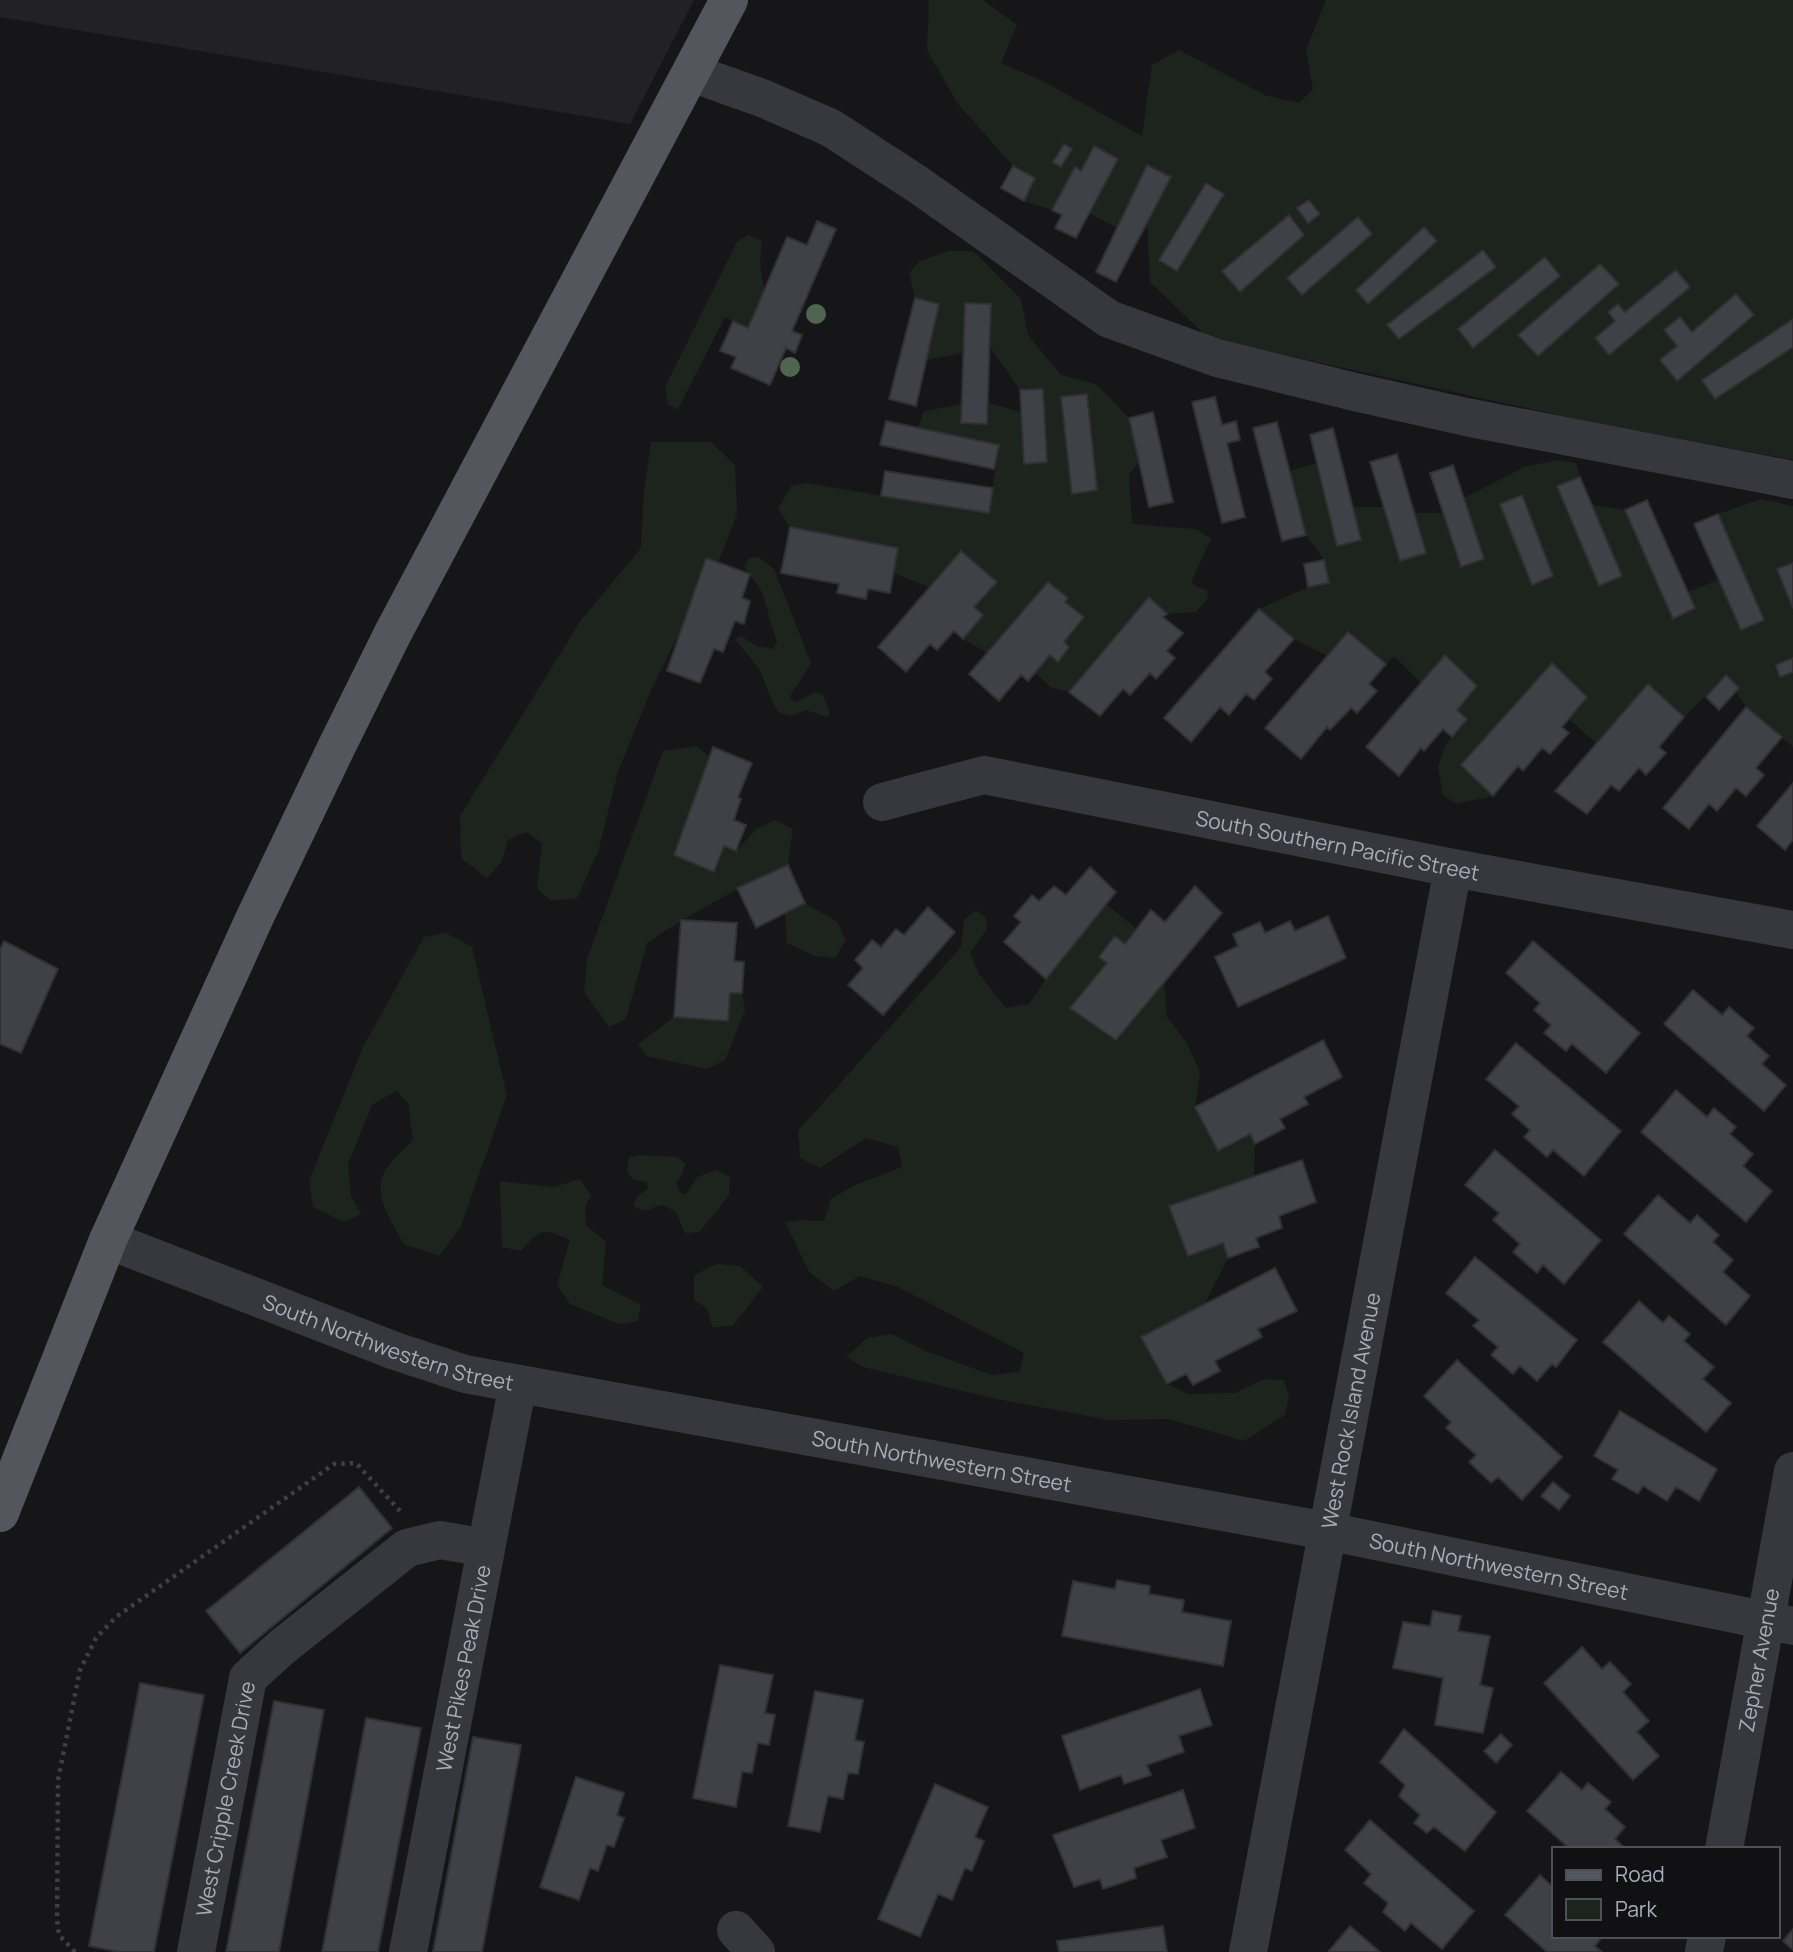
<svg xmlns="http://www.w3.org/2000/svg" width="1793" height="1952" font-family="Manrope,sans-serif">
<rect width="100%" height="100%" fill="#161619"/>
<!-- built -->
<path fill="#222226" d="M0,0H694L630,124L0,17Z"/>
<!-- green -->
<path fill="#1c241d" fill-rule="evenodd" d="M929,0H983L1017,25L1001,63L1041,80L1142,136L1152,65L1179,50L1265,95L1299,103L1313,89L1306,50L1326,0H1793V319L1702,380L1715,399L1793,347V460L1581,420L1208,338L1150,282L1147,222L1117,228L1089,213L1094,146L1081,171L1076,168L1052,210L1024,201L1035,178L1013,166L957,103L927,50ZM1545,257L1473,347H1472L1458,329ZM1600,264L1619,284L1538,356L1519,335ZM1676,270L1690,287L1615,321L1608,312L1618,304L1625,312ZM1736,295L1754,316L1677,380L1660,360L1677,346L1664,330L1680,317L1692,332Z
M748,235L762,241L760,263L764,291L748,328L725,317L678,409L668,405L665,387L737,242Z
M948,251H973L1021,299L1028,335L1061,375L1096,384L1129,418L1139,462L1129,475L1132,524L1196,529L1211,539L1191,582L1197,587L1207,590L1208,598L1196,612L1167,614L1148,597L1069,692L1052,688L1035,673L1050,655L1058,661L1069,647L1064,642L1084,617L1065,602L1068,598L1049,582L987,653L963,639L983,615L974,607L997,582L961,551L929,587L893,573L898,548L790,527L778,509L791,486L805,483L989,513L999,445L918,428L924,411L962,404V423L987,424L988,403L1021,412L1024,463L1047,462L1043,389L1020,390L990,347L991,305L965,303L963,353L926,360L939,304L915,298L909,273L920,261ZM1087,395L1097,490L1072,494L1061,397Z
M651,442H711L735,465L737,514L718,563L705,559L680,632L651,690L618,772L598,852L577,898L551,901L537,888L542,843L527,832L508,840L502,861L487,878L461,858L460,816L581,620L641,548L644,492Z
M1557,460L1576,463L1580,477L1558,486L1622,576L1592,505L1625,510L1673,619L1695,608L1688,592L1718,580L1741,630L1764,620L1718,514L1761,499L1793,506V563L1777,569L1793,608V658L1776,665L1781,677L1793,672V747L1746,707L1736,692L1739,688L1726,676L1684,717L1648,685L1596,743L1569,719L1586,697L1552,663L1461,765L1493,796L1456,804L1443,795L1438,767L1446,744L1467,719L1457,710L1477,686L1445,656L1421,683L1394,656L1386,664L1348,632L1327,656L1294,639L1259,609L1308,587L1329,583L1324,560L1306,535L1290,471L1317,463L1338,546L1360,540L1352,507H1384L1400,561L1426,553L1414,513H1443L1461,566L1484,559L1464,498L1524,467Z
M750,557L760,558L774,569L811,663L789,698L796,702L816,692L823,695L830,712L828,717L806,710C772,729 771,692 760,671C754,660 743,650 735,640L741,636L756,646L773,649L777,643L762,592L744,566Z
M696,746L710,757L674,855L714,871L724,846L737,850L756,829L775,820L793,829L788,865C739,888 692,912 647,943L626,1019L609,1027L584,992L587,959L663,751Z
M805,903L837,922L846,940L835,958L815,956L787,943L785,913Z
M1106,904L1137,929L1125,944L1115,937L1099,957L1107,963L1070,1008L1116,1040L1164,983L1167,1017L1187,1043L1200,1072L1195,1107L1218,1151L1250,1134L1255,1144L1254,1177L1188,1255L1223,1243L1228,1258L1204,1305L1141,1338L1167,1384L1188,1394L1235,1393L1264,1379L1284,1380L1289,1396L1285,1415L1244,1441L1169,1419L1109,1420L992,1398L863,1367L846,1357L867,1338L892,1334L925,1351L992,1375L1019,1372L1024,1353L898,1287L860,1276L834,1291L809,1272L785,1222L804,1220L824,1221L831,1199L853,1186L902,1167L898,1147L866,1138L820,1168L800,1158L798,1131L961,947L964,920L976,910L986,918L987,929L970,953L979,974L1006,1008L1029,1004L1046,979Z
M446,933L472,947L507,1095L461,1226L439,1256L404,1244C392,1222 369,1192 387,1168C394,1157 405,1149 413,1139L408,1103L396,1091L372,1105L348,1164L351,1196L361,1214L344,1222L313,1207L309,1181L363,1047L424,937Z
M730,993H742L745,1010L725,1060L707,1069L646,1056L638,1044L674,1017L728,1021Z
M639,1155L677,1157L685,1163L683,1173L676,1183L680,1192L686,1195L697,1177L716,1170L730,1177L729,1196L699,1232L685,1233L675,1211L661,1205L645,1211L633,1206L637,1196L648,1189L647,1182L632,1179L627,1170L629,1157Z
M580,1179L591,1195L585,1207L586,1225L606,1242L602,1285L641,1305L638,1321L619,1324L570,1304L557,1285L570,1240C542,1228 541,1228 521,1251L502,1247L500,1181L554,1187Z
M717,1264L740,1266L763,1287L733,1326L712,1327L707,1308L694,1300V1275Z"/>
<!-- building -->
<path fill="#404146" stroke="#303035" stroke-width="2" d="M1064,144L1072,149L1061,167L1053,162Z
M1094,146L1118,159L1076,238L1055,228L1062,215L1052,210L1075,167L1081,171Z
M1147,165L1171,177L1116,282L1096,272Z
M1013,166L1035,178L1024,201L1001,188Z
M1206,183L1224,194L1177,271L1159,260Z
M1309,200L1320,214L1308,223L1297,208Z
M1289,215L1304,235L1240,292L1222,271Z
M1358,217L1372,234L1302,295L1287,278Z
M817,221L836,229L792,331L802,335L795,353L786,348L770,385L731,368L736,357L720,351L733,321L748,328L787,237L807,245Z
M1424,227L1437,241L1368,304L1356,290Z
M1483,250L1496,267L1399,339L1387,325Z
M1545,257L1560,276L1473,348L1458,329Z
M1600,264L1619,284L1538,356L1518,335Z
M1676,270L1690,287L1609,355L1595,338L1615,321L1608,312L1618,304L1625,312Z
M1736,294L1754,315L1677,381L1660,360L1677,346L1664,330L1680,317L1692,332Z
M915,298L939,304L916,406L889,399Z
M965,303L991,304L987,424L961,423Z
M1793,319V347L1715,399L1702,380Z
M1043,389L1047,462L1024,464L1020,390Z
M1087,394L1097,490L1072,494L1061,397Z
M1215,397L1222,425L1236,421L1240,440L1227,443L1245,517L1222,523L1192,402Z
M1153,412L1173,502L1149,507L1129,418Z
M886,421L999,445L994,469L880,445Z
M1277,422L1306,535L1282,541L1253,428Z
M1333,428L1361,540L1337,546L1310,435Z
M1397,454L1426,553L1400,561L1370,462Z
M1453,465L1484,559L1461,567L1430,473Z
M885,471L993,488L989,513L881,496Z
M1580,477L1622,576L1599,586L1557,486Z
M1522,495L1553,576L1532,585L1500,504Z
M1647,500L1695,608L1673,619L1625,510Z
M1718,514L1764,620L1741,630L1694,524Z
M790,527L898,548L890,593L868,589L866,599L837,593L839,584L781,573Z
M961,551L997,582L974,607L983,615L963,639L954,631L937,650L930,644L906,672L878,647Z
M706,558L750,574L742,598L750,601L744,624L735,621L723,652L714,649L700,683L667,671Z
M1324,560L1329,583L1308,587L1304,564Z
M1793,563V608L1777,569Z
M1048,582L1068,598L1065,602L1084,617L1064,642L1069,647L1058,662L1050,655L1028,681L1021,675L999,701L969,674Z
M1149,597L1167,614L1163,617L1183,633L1167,651L1175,658L1156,679L1150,673L1130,695L1123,689L1100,716L1069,692Z
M1259,609L1294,639L1265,672L1272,679L1254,700L1246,694L1229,715L1220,707L1191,742L1164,718Z
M1348,632L1386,664L1369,684L1377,691L1357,713L1351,708L1330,730L1327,727L1301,759L1265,728Z
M1445,655L1477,686L1457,710L1467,719L1452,737L1443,729L1424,751L1421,748L1399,776L1366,747Z
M1793,658V672L1780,677L1776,665Z
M1552,663L1587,697L1562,727L1569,733L1550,754L1542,748L1523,771L1518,766L1493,796L1461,765Z
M1726,675L1739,688L1719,710L1706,697Z
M1648,684L1684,717L1659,747L1666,753L1646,775L1639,768L1619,791L1611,785L1587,814L1555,791Z
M1746,707L1782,737L1756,768L1764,775L1746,796L1736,788L1717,811L1709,804L1689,829L1663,808Z
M713,747L752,763L738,797L741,799L734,820L746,825L736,851L724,846L714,872L674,855Z
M1793,783V840L1785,850L1757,826Z
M788,865L805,903L756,928L737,888Z
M1090,867L1116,892L1046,979L1004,942L1021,922L1014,916L1032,895L1039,901L1054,886L1066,895Z
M1195,886L1222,913L1116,1040L1070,1008L1107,963L1099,957L1115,936L1125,944L1151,910L1165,922Z
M928,907L955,932L883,1015L848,985L863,968L855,960L872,940L881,947L896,929L904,935Z
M1328,916L1346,958L1238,1007L1215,957L1238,946L1233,934L1260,922L1265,933L1290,921L1295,931Z
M681,920L737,923L734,961L744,962L742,993H730L728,1021L674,1017Z
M4,941L58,969L21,1053L0,1044V949Z
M1533,941L1640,1033L1606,1073L1572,1044L1566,1051L1544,1033L1551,1025L1534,1010L1540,1003L1506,973Z
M1693,990L1722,1015L1729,1007L1754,1028L1747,1036L1769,1056L1762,1064L1786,1085L1764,1111L1664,1024Z
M1323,1040L1342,1077L1304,1097L1308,1104L1280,1119L1285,1128L1255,1144L1250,1134L1218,1151L1195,1107Z
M1516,1043L1621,1131L1584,1176L1553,1150L1547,1157L1524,1137L1530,1130L1512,1114L1519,1106L1486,1079Z
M1676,1090L1707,1117L1714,1108L1736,1127L1730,1134L1753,1154L1743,1166L1772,1191L1746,1222L1641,1132Z
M1495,1150L1601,1240L1564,1284L1543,1265L1537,1273L1513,1252L1520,1244L1493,1220L1499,1213L1465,1185Z
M1302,1160L1316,1202L1279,1216L1282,1228L1256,1238L1259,1247L1228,1258L1223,1243L1188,1256L1169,1206Z
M1658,1195L1690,1223L1697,1215L1719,1235L1713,1242L1733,1260L1723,1272L1750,1296L1726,1325L1624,1234Z
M1475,1257L1577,1340L1556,1367L1552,1364L1537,1381L1520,1366L1513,1374L1491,1355L1498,1347L1473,1326L1479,1320L1446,1293Z
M1275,1268L1297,1311L1258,1329L1262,1337L1215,1361L1220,1371L1193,1385L1186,1374L1167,1384L1141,1337Z
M1639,1301L1663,1323L1669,1316L1690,1334L1684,1341L1714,1367L1703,1379L1731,1403L1706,1432L1603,1342Z
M1457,1360L1562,1457L1522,1500L1498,1477L1491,1483L1469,1462L1476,1455L1446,1428L1451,1422L1424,1396Z
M1620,1411L1717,1469L1699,1501L1676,1487L1667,1501L1643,1486L1638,1494L1612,1479L1618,1470L1594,1456Z
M1553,1482L1570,1496L1559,1510L1541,1496Z
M359,1487L392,1528L240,1653L206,1611Z
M1117,1580L1150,1586L1149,1594L1184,1600L1182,1612L1231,1621L1223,1666L1062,1636L1073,1581L1115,1589Z
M1433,1611L1461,1616L1458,1631L1490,1636L1480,1685L1493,1688L1483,1733L1435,1725L1443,1678L1393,1668L1403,1622L1430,1626Z
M1582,1647L1602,1669L1610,1662L1631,1684L1623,1692L1649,1721L1637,1732L1659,1756L1633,1780L1544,1683Z
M720,1665L773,1675L765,1713L775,1715L769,1745L758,1743L752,1773L742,1772L736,1807L693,1798Z
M140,1683L204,1695L154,1952H119L89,1946Z
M1200,1689L1212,1725L1179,1736L1184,1752L1147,1765L1151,1775L1124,1784L1121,1775L1080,1790L1062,1736Z
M815,1691L863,1700L855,1740L864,1742L858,1774L848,1773L843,1799L828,1796L820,1832L788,1826Z
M274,1701L324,1710L279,1952H226Z
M366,1718L421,1728L378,1952H322Z
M1404,1729L1496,1812L1465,1851L1434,1827L1427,1833L1414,1823L1420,1815L1399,1796L1405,1785L1380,1762Z
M1501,1734L1512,1745L1496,1763L1484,1751Z
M473,1737L521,1745L482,1952H433Z
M1561,1772L1582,1790L1588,1783L1611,1802L1605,1809L1625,1827L1615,1839L1626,1849H1570L1527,1811Z
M576,1777L624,1793L617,1815L624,1818L614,1847L607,1845L598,1871L590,1868L579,1900L540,1887Z
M935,1784L988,1807L975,1837L984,1841L972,1871L965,1868L952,1900L938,1894L920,1937L878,1919Z
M1183,1790L1195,1828L1161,1840L1167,1857L1134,1868L1136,1878L1103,1889L1100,1879L1074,1887L1053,1835Z
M1370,1820L1474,1911L1442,1949L1411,1923L1405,1931L1383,1912L1388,1903L1364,1883L1371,1874L1345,1850Z
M1540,1875L1553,1887V1936H1603L1595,1946L1602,1952H1547L1505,1915Z
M1163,1926L1167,1952H1059L1057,1941Z
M1350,1926L1380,1952H1328Z
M1793,1929V1950L1783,1941Z"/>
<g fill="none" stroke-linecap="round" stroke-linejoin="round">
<!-- path -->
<path stroke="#3d4045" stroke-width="4.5" stroke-dasharray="3.5 5" stroke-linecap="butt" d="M75,1952L59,1935L57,1919L58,1780L80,1670L96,1638L116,1617L334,1464L356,1463L400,1511"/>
<!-- minor -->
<g stroke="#37383e" stroke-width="38">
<path d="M692,73L762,98L831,128L917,184L1109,319L1217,358L1355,392L1466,417L1793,480"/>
<path id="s1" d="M882,802L984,775L1453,868L1793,930"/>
<path id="s2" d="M108,1240L395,1351L465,1374L1327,1531L1793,1626"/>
<path id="s3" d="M1724,1849L1793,1471"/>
<path d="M736,1930L756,1952"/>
<path id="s4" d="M196,1952L248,1678L282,1647L407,1548L440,1540L486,1548"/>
<path id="s5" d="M408,1952L518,1384"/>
<path id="s6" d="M1248,1952L1453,868"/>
<path d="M1704,1952L1707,1936"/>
</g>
<!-- primary -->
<path stroke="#53565d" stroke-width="38" d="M0,1513L108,1240L255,917L336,748L393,633L729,0"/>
</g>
<!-- trees -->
<g fill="#4f6550">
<circle cx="816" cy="314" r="10"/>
<circle cx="790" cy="367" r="10"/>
</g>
<g text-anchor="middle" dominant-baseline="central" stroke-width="7" stroke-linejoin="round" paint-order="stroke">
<!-- street labels -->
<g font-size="21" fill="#a7aeb9" stroke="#111114">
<text stroke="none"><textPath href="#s1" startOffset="466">South Southern Pacific Street</textPath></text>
<text stroke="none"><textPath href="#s2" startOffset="299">South Northwestern Street</textPath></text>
<text stroke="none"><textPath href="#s6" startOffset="551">West Rock Island Avenue</textPath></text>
<text stroke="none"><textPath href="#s2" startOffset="866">South Northwestern Street</textPath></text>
<text stroke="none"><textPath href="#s2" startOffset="1433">South Northwestern Street</textPath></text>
<text stroke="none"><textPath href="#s3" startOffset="192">Zepher Avenue</textPath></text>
<text stroke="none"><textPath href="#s5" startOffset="289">West Pikes Peak Drive</textPath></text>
<text stroke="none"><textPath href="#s4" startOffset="156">West Cripple Creek Drive</textPath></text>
</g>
</g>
<!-- legend -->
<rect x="1552" y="1847" width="228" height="91" fill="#111114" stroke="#4d5056" stroke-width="2"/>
<rect x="1566" y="1870" width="35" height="10" fill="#53565d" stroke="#4d5056" stroke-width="2"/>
<text x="1615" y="1882" font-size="21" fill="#a7aeb9">Road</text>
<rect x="1566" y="1899" width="35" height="21" fill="#1c241d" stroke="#4d5056" stroke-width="2"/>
<text x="1615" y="1917" font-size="21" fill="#a7aeb9">Park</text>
</svg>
